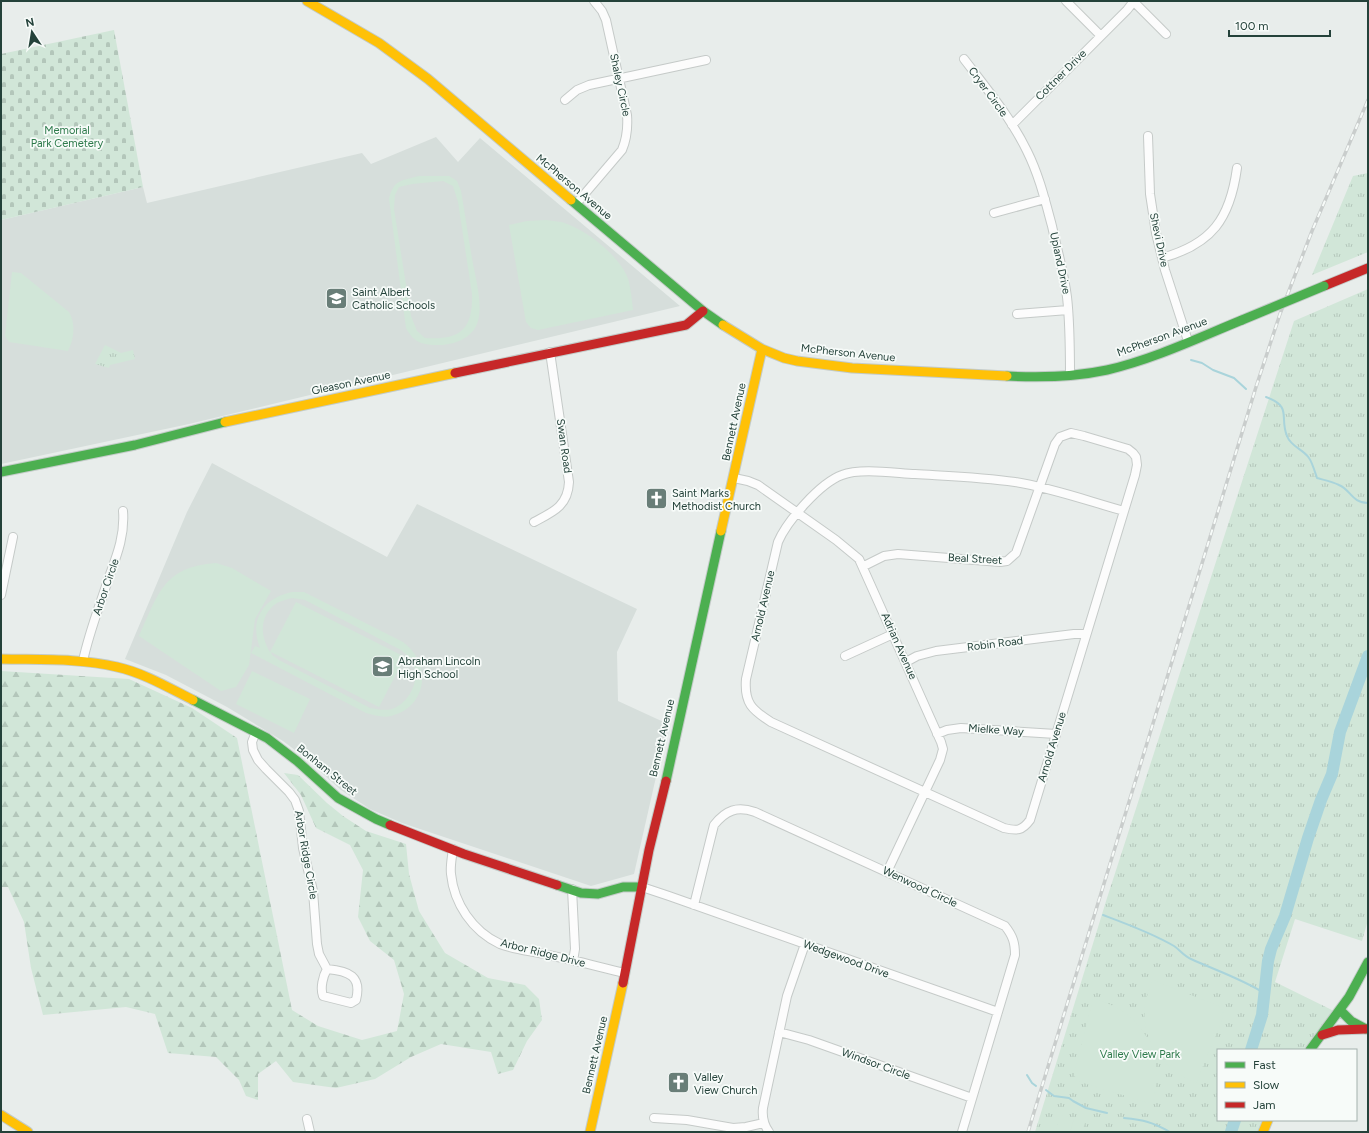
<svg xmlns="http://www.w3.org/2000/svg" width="1369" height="1133" font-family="Figtree,sans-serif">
<defs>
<pattern id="forest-firs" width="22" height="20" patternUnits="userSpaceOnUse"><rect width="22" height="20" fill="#d1e6d8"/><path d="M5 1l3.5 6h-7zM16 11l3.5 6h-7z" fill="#b3c6ba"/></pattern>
<pattern id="cemetery-stones" width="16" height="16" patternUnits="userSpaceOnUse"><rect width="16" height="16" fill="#d1e6d8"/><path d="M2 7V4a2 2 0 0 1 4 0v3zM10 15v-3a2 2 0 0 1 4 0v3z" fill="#b3c6ba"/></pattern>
<pattern id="park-tufts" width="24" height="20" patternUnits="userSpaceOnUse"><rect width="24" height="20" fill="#d1e6d8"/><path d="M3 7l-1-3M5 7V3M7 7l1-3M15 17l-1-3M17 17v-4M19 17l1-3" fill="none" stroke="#b3c6ba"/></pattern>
</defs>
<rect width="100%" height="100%" fill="#e8edeb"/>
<!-- built -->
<path fill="#d6dedb" d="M436,137L458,162L480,138L680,306L189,424L1,464V220L143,187L147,203L362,153L371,164Z
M212,463L387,557L417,504L637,609L617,652L618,701L668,724L634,874L591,886L402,823L370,809L341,790L303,756L283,741L227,707L166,675L125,659L187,512Z"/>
<!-- forest -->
<path fill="url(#forest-firs)" d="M1,671L129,679L192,708L237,738L292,1010L318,1026L362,1040L397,1031L404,994L394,960L370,941L358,917L363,870L350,845L316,828L301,795L284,773L298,775L327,803L343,816L366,831L406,844L409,874L419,911L445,953L488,978L525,985L539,999L542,1020L527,1041L513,1070L498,1074L491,1052L441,1044L411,1057L375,1079L336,1088L293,1082L276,1061L258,1074V1100L246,1096L239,1080L216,1057L168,1053L155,1014L126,1007L43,1015L31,968L24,922L8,887H1Z"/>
<!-- cemetery -->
<path fill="url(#cemetery-stones)" d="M114,30L143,187L1,220V54Z"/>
<!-- park -->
<path fill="url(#park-tufts)" d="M1368,173V252L1312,275L1353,176Z
M1368,289V920L1362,941L1295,919L1275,982L1334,1011L1304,1050H1218V1120H1263L1258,1132H1035L1107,898L1294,321Z
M105,345L121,353L133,350L135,359L110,365L109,368L95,364Z"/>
<!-- pitch -->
<path fill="#d1e6d8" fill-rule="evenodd" d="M419,176H449L457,181L461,191C465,213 468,236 472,258C475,277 484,306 477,324C471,339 453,345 439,345C423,345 414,343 406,328L389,199C394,179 401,181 419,176ZM443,181L453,186L458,202L472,294C473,330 460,340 425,338L417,331L411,316L394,209L395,195L399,187L412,184Z
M546,220C551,221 556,221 561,222C585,228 623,258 629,282C631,291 632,301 633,310L538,330L531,328L526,322L509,225L527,221Z
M12,272L21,273L69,312C76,324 74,339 68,351L9,342L5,336Z
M216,563L232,568L271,591L255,619L249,665L236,687L221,691L139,636C159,593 163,567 216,563Z
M292,592H304L403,642C432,663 428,707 391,716C383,718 374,715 366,713L251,653L255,646L260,648C249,620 263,598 292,592ZM292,598L305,600L401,650C403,652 406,654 408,656C424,673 412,702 392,709C384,711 377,709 370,708L279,660L272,655L271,652L379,707L405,657L296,602L270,652C260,636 259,615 277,603C281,601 287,599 292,598Z
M252,671L310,699L294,733L236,704Z
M1153,980L1221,1007L1224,1015L1196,1083C1152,1065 1132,1024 1153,980Z
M1093,999C1142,1009 1168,1057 1152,1104L1077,1081L1074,1074Z
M1060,1115L1071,1118L1067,1132H1055Z
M1074,1119L1085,1123L1082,1132H1070Z"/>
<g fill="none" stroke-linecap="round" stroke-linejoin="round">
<!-- stream -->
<path stroke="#a9d4db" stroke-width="2" d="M1191,360L1202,363L1213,370L1234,378L1246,389
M1266,397C1293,407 1279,417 1287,436C1291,447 1303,449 1309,458C1312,462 1315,472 1317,478C1324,480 1333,482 1339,485C1351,490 1352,503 1368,503
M1103,915C1127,924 1152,933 1174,946C1180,950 1184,956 1191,959C1215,970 1242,979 1264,993
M1027,1075L1032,1083L1036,1086
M1046,1090L1054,1096L1069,1098L1073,1101L1086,1108L1107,1113
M1124,1118C1144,1120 1152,1122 1170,1132"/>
<!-- river -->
<path stroke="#a9d4db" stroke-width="12" d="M1251,1050L1262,1015L1268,961L1271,949L1285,916L1308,838L1321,800L1332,774L1340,732L1368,656
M1231,1132L1235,1120"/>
<defs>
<path id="street" d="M1066,1L1101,36
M1134,2L1166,34
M964,59C987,89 1011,118 1027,151C1039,175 1045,200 1052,226C1057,249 1064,273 1067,297C1070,323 1070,349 1070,376
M565,100L577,90L589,85L706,60
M1012,125L1127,10L1134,1
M1148,136L1150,194L1156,233L1165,270L1188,341
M576,204L622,150C627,138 628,128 627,115L606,20L602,11L594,1
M994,213L1045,199
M1162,258C1212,244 1230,219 1237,168
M1017,314L1068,310
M734,478L748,481L758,485L836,540L859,559L941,742L943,749L940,760L887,872
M534,522C553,512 568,506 569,482L550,352
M864,566L884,556L898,554L1000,562L1007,561L1016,553L1055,444L1060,437L1071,433L1084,436L1128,449L1133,453L1136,457L1137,465L1135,475L1030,820C1022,831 1017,831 1004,828L771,722C752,710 744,703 746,679L778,542C787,521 820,483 842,475C860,468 894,473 915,474C948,476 982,477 1015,482C1052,488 1088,501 1124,511
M1,595L13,537
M845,656L893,634
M83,661C89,632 100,605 109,577C117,555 125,535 123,511
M906,662L917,656L936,651L1074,634H1086
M256,732L252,742L253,750L258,760L266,769L289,792L295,800L299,811L303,848L313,891L317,944L319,954L327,969
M937,734L947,730L961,728L1056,734
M453,849C452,857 450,866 451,874C454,903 472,931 500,944C515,950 532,951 548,955C574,960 599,967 625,973
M642,887L669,896L998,1012
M572,889L575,949L573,961
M694,905L714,825C726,810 737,806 755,812L1005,926C1013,936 1015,943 1015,955L962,1132
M327,969C349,971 362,976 356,1000L351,1003L323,996C320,988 323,976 327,969Z
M779,1032L809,1040L972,1098
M654,1118L687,1120L733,1128L746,1127L764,1123
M307,1119L310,1132
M769,1132C763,1124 762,1117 763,1108L787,996L805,944"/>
<path id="fast" d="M571,200L703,311L723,325
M1007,376C1041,378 1074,377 1107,370C1154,359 1198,338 1242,320
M1,472L135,445L225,422
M193,700L267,738L297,761L338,798L376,819L390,825
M666,781L721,531
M557,885L581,893L598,894L623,887H642
M1341,1011L1351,1021L1366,1029
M1310,1050L1349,997L1368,962"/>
<path id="slow" d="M307,1L379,43L428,79L571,200
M723,325L762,349L784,358L797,361L852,368L1007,376
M225,422L455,373
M721,531L762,349
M1,659C40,660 79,658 117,667C144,673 169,688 193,700
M1,1115L28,1132
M590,1132L623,983
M1263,1132L1268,1120"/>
<path id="jam" d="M1324,286L1368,268
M455,373L686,325L703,311
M390,825L464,854L557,885
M623,983L649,850L666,781
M1322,1035L1338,1030L1366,1029"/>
</defs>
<!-- street casing -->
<use href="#street" stroke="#c5cac8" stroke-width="10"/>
<!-- fast casing -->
<use href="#fast" stroke="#c3cbc8" stroke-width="11"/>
<!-- slow casing -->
<use href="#slow" stroke="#c3cbc8" stroke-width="11"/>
<!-- jam casing -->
<use href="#jam" stroke="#c3cbc8" stroke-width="11"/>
<!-- street -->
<use href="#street" stroke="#fcfcfc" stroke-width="8"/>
<!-- fast -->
<use href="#fast" stroke="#4caf50" stroke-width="9"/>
<!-- slow -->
<use href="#slow" stroke="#ffc107" stroke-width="9"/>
<!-- jam -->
<use href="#jam" stroke="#c62828" stroke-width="9"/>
<defs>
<path id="rail" d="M1028,1132L1256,387L1280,314L1312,231L1368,100"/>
</defs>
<!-- rail casing -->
<use href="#rail" stroke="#c9cdcc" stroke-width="3.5"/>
<!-- rail -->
<use href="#rail" stroke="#f7fbf9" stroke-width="2" stroke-dasharray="6" stroke-linecap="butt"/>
<defs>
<path id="fast-bridge" d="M1242,320L1324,286"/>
</defs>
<!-- fast-bridge casing -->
<use href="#fast-bridge" stroke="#c3cbc8" stroke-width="11" stroke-linecap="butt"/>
<!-- fast-bridge -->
<use href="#fast-bridge" stroke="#4caf50" stroke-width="9"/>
</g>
<!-- icons -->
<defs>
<symbol id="school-square" viewBox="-11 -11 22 22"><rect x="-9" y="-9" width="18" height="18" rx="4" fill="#697e78" stroke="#f7fbf9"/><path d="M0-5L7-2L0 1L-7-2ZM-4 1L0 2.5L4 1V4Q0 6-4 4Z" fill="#fff"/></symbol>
<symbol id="church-square" viewBox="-11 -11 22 22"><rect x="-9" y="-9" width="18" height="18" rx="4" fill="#697e78" stroke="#f7fbf9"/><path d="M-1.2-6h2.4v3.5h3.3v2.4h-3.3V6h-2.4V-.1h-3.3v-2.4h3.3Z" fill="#fff"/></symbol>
</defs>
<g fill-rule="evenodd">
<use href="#school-square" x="324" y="286" width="25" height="25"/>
<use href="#church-square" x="644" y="486" width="25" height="25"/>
<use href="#school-square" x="370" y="654" width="25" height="25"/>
<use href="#church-square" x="666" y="1070" width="25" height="25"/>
</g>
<g text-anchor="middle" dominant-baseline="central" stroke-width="3.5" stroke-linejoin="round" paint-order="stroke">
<!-- street labels -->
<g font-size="11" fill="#24423a" stroke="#f7fbf9">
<text transform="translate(1061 75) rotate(-45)">Cottner Drive</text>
<text transform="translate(620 85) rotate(78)">Shaley Circle</text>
<text transform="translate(988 92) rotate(54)">Cryer Circle</text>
<text transform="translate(574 187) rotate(40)">McPherson Avenue</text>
<text transform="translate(1159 240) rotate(78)">Shevi Drive</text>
<text transform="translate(1060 263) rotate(78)">Upland Drive</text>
<text transform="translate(1162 337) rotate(-20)">McPherson Avenue</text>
<text transform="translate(848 353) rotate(6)">McPherson Avenue</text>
<text transform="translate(351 383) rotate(-12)">Gleason Avenue</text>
<text transform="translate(734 422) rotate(-78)">Bennett Avenue</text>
<text transform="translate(564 446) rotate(82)">Swan Road</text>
<text transform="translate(975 559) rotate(3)">Beal Street</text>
<text transform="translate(106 587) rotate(-71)">Arbor Circle</text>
<text transform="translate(763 606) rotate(-77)">Arnold Avenue</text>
<text transform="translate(995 644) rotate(-7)">Robin Road</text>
<text transform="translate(899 646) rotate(66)">Adrian Avenue</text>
<text transform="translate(996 730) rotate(4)">Mielke Way</text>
<text transform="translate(662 738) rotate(-77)">Bennett Avenue</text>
<text transform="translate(1052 747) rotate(-73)">Arnold Avenue</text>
<text transform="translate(327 770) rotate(39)">Bonham Street</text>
<text transform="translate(306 855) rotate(80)">Arbor Ridge Circle</text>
<text transform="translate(920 887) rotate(25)">Wenwood Circle</text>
<text transform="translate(543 953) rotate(14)">Arbor Ridge Drive</text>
<text transform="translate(846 959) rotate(20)">Wedgewood Drive</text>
<text transform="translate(595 1055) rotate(-77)">Bennett Avenue</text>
<text transform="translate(876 1064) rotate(20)">Windsor Circle</text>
</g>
<!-- park labels -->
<g font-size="11" fill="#2d7a4b" stroke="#f7fbf9">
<text x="67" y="130">Memorial<tspan x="67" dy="13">Park Cemetery</tspan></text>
<text x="1140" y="1054">Valley View Park</text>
</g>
<!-- poi labels -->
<g font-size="11" fill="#24423a" stroke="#f7fbf9" text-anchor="start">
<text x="352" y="292">Saint Albert<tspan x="352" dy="13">Catholic Schools</tspan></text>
<text x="672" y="493">Saint Marks<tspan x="672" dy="13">Methodist Church</tspan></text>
<text x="398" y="661">Abraham Lincoln<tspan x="398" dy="13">High School</tspan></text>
<text x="694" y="1077">Valley<tspan x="694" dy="13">View Church</tspan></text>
</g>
</g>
<!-- border -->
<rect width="1369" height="1133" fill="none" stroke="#24423a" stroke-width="4"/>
<!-- legend -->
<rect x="1217" y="1049" width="140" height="72" fill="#f7fbf9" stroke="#a3b1ad"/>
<rect x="1225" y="1062" width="20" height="6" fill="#4caf50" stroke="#a3b1ad"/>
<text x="1253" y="1069" font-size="12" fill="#24423a">Fast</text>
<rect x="1225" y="1082" width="20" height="6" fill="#ffc107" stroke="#a3b1ad"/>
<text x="1253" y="1089" font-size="12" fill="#24423a">Slow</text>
<rect x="1225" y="1102" width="20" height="6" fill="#c62828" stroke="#a3b1ad"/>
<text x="1253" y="1109" font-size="12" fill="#24423a">Jam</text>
<!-- north arrow -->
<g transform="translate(32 32) rotate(348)" stroke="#f7fbf9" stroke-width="3" paint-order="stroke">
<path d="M0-3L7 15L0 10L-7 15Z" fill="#24423a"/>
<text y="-6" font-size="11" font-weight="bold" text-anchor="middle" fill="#24423a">N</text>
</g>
<!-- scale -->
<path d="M1229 30v6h101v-6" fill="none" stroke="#24423a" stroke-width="2"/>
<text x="1235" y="30" font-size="12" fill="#24423a" stroke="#f7fbf9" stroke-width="3" paint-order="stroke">100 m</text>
</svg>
